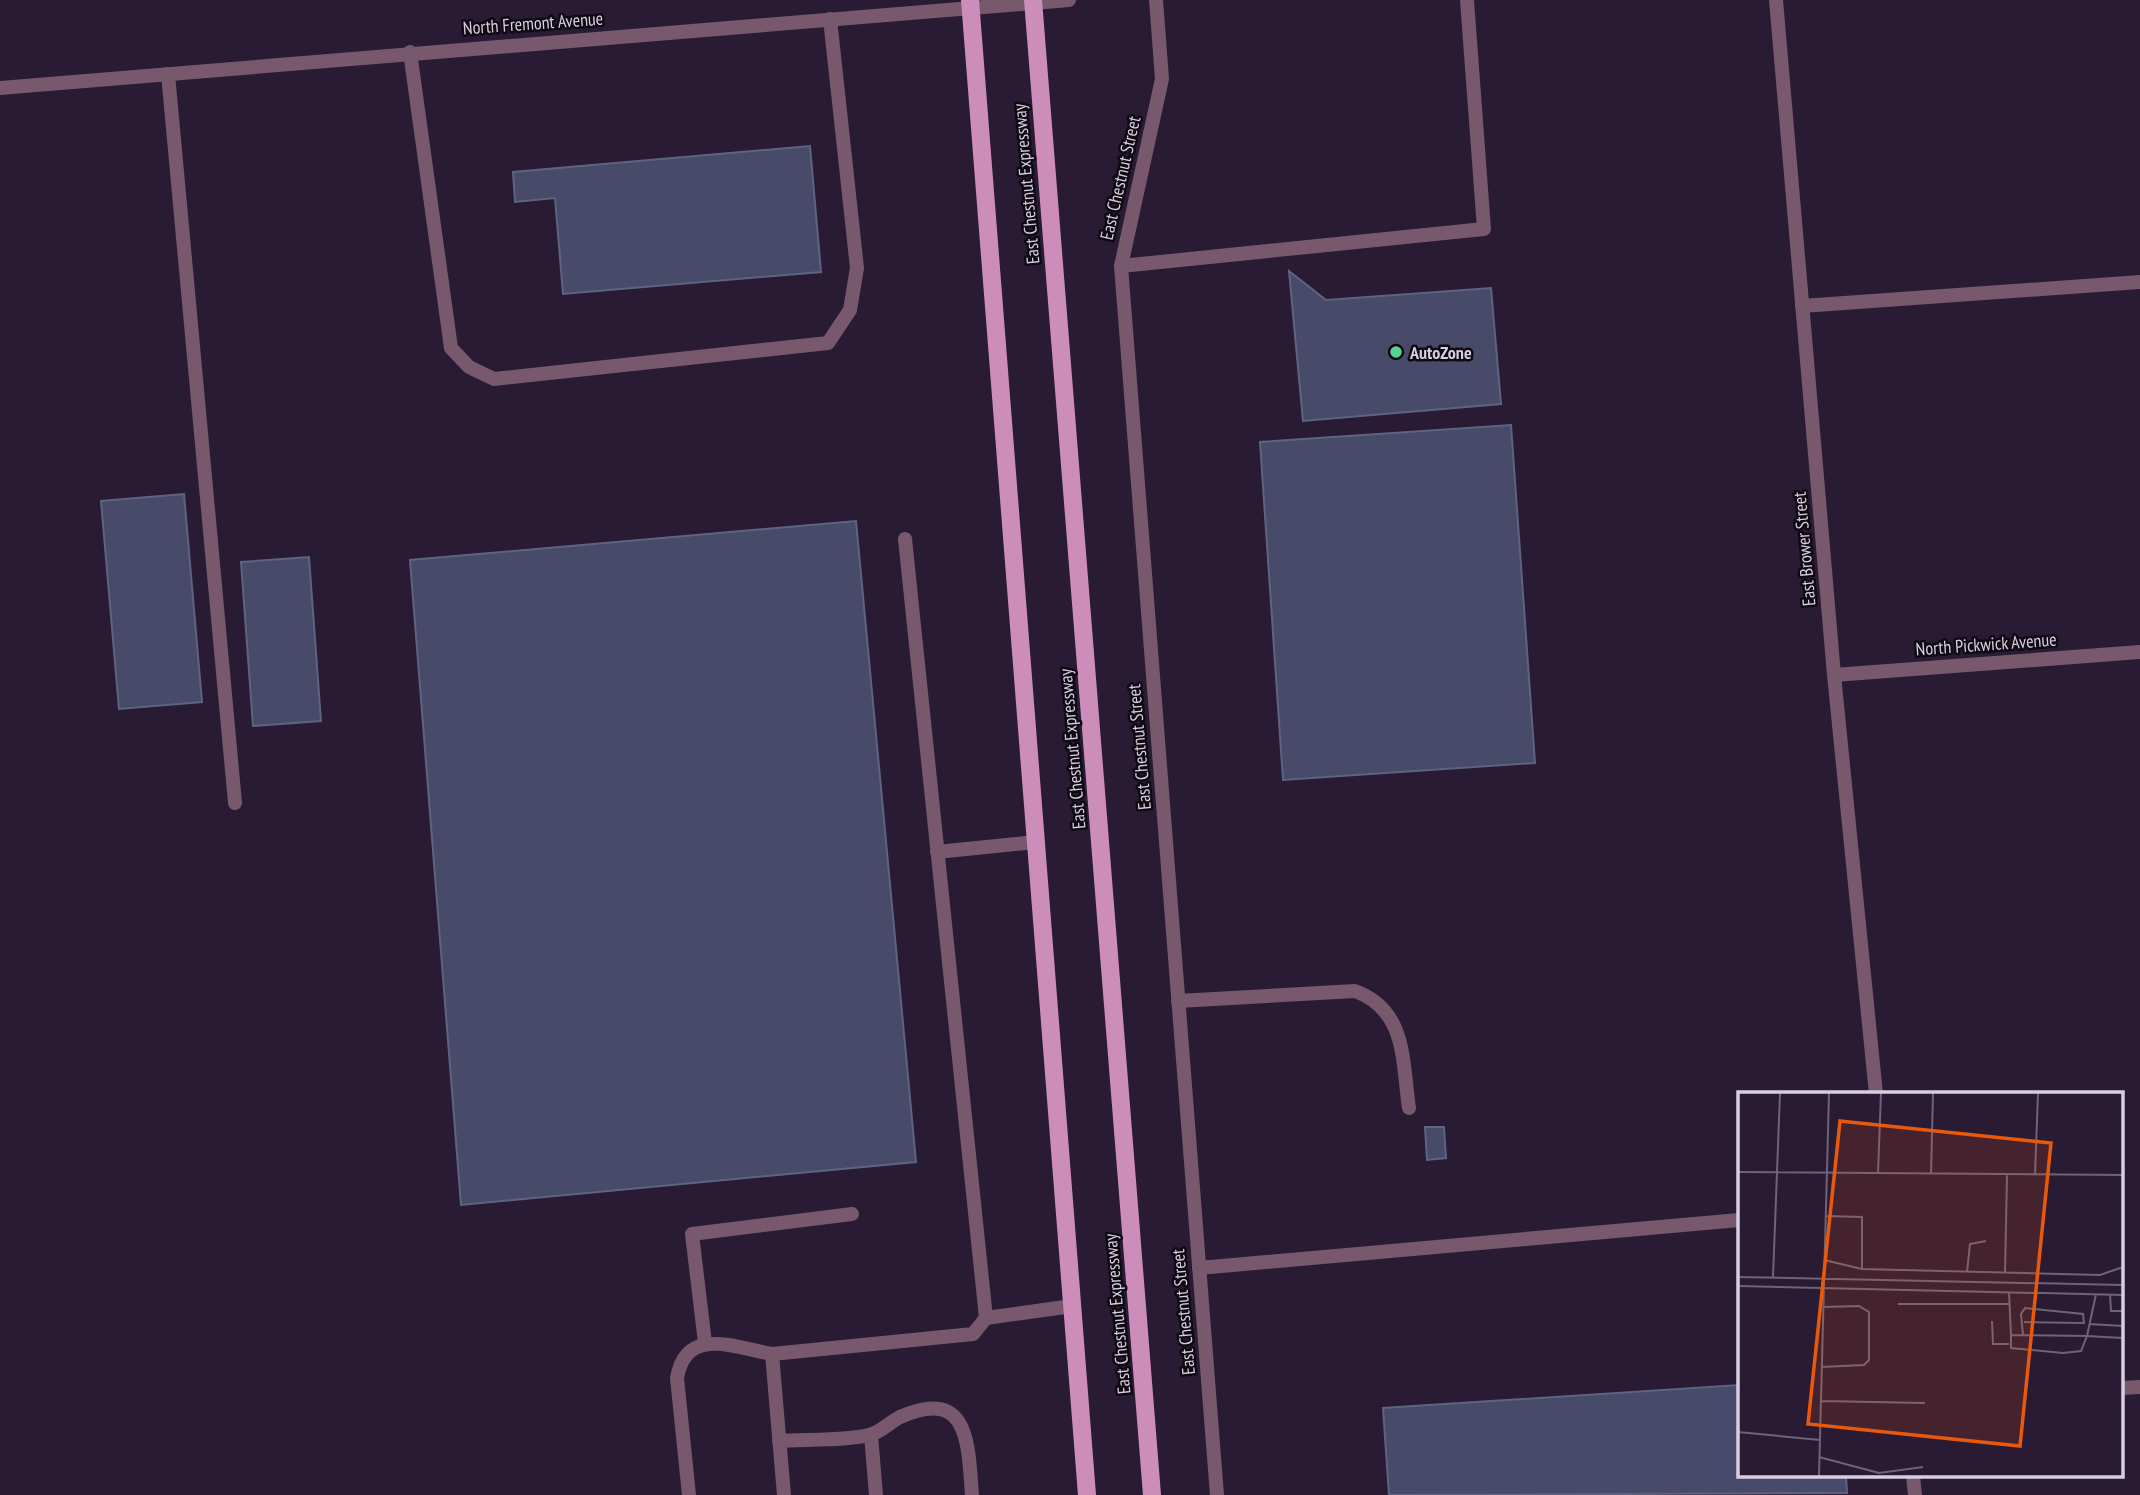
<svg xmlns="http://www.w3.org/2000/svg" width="2140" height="1495" font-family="'PT Sans Narrow',sans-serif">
<rect width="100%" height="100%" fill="#291b34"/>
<!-- building -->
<path fill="#474a68" stroke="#5f6382" stroke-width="2" d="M810,146L821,272L563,294L555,198L515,202L513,172Z
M1289,271L1326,300L1491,288L1501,404L1303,421Z
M1511,425L1535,763L1283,780L1260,442Z
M184,494L202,702L119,709L101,501Z
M856,521L916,1162L461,1205L410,560Z
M309,557L321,721L253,726L241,562Z
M1425,1127H1444L1446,1158L1427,1160Z
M1739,1385V1476H1846L1847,1493L1389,1495L1383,1408Z"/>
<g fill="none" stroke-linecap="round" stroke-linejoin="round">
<!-- service -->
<path stroke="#77586d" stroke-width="14" d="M410,52L451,348L469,367L494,379L828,343L850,310L857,268L830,19
M168,74L235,803
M1121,266L1484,229L1467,0
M1802,306L2140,282
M905,539L986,1318
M937,852L1036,842
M1178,1001L1355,991C1407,1010 1402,1061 1409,1108
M1199,1268L1739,1220
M705,1343L692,1234L852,1214
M871,1435L876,1495
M779,1441C802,1439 852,1441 872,1434C882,1431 890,1422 900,1417C970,1386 968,1445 972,1495
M689,1495L677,1378C686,1326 734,1347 772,1354
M784,1495L772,1354L973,1334L986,1318L1072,1306"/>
<!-- minor -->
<path stroke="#77586d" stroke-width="14" d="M1156,0L1162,79L1121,266L1217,1495
M1776,0L1834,675L1876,1094
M1834,675L2140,652
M2121,1388L2140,1387
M1913,1476L1915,1495"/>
<!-- tertiary -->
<path stroke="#77586d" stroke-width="14" d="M0,88L1069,0"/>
<!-- primary -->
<path stroke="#cc8dba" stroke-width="18" d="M970,0L1087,1495
M1033,0L1152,1495"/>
</g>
<!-- markers -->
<circle fill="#54d395" stroke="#0f0914" stroke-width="2.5" cx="1396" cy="352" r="7"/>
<g text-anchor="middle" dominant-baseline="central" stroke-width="5" stroke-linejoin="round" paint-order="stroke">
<!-- street labels -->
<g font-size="18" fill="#d7cfdf" stroke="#0f0914">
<text transform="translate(533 23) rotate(-4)">North Fremont Avenue</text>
<text transform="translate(1120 178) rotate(-77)">East Chestnut Street</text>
<text transform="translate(1026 184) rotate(-95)">East Chestnut Expressway</text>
<text transform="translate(1804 549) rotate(-95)">East Brower Street</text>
<text transform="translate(1986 644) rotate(-4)">North Pickwick Avenue</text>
<text transform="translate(1139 747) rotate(-95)">East Chestnut Street</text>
<text transform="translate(1072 749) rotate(-95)">East Chestnut Expressway</text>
<text transform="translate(1183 1312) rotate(-95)">East Chestnut Street</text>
<text transform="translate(1117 1314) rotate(-95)">East Chestnut Expressway</text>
</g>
<!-- poi labels -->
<g font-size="18" font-weight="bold" fill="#d7cfdf" stroke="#0f0914" text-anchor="start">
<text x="1410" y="352">AutoZone</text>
</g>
</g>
<!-- overview -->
<g transform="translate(1738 1092)">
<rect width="385" height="385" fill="#291b34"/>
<path fill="none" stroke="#6f6378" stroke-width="2" d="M0,80L385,83M140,81L143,1M193,82L195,1M297,83L300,1M87,124L124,125V177M86,168L124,177L362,183L385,175M229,180L232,152L248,149M267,181L269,83M0,185L385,193M35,185L42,1M0,194L385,203M271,200L273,243L349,244L358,202M372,202L373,219H385M160,212H271M254,229L255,252H271M351,232L385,234M273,243V256L325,261L343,259L349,244L385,246M285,243L283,222L287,216L345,222L346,231L286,230M83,275L126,273L131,268V220L121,214L85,215M83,309L187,311M0,340L82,348M81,365L141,381L185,375M81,384L91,1"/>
<path fill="#e8590c" fill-opacity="0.15" stroke="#e8590c" stroke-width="3.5" d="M102,29L313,51L282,354L70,332Z"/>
<rect width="385" height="385" fill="none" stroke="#d7cfdf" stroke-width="3.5"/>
</g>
</svg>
